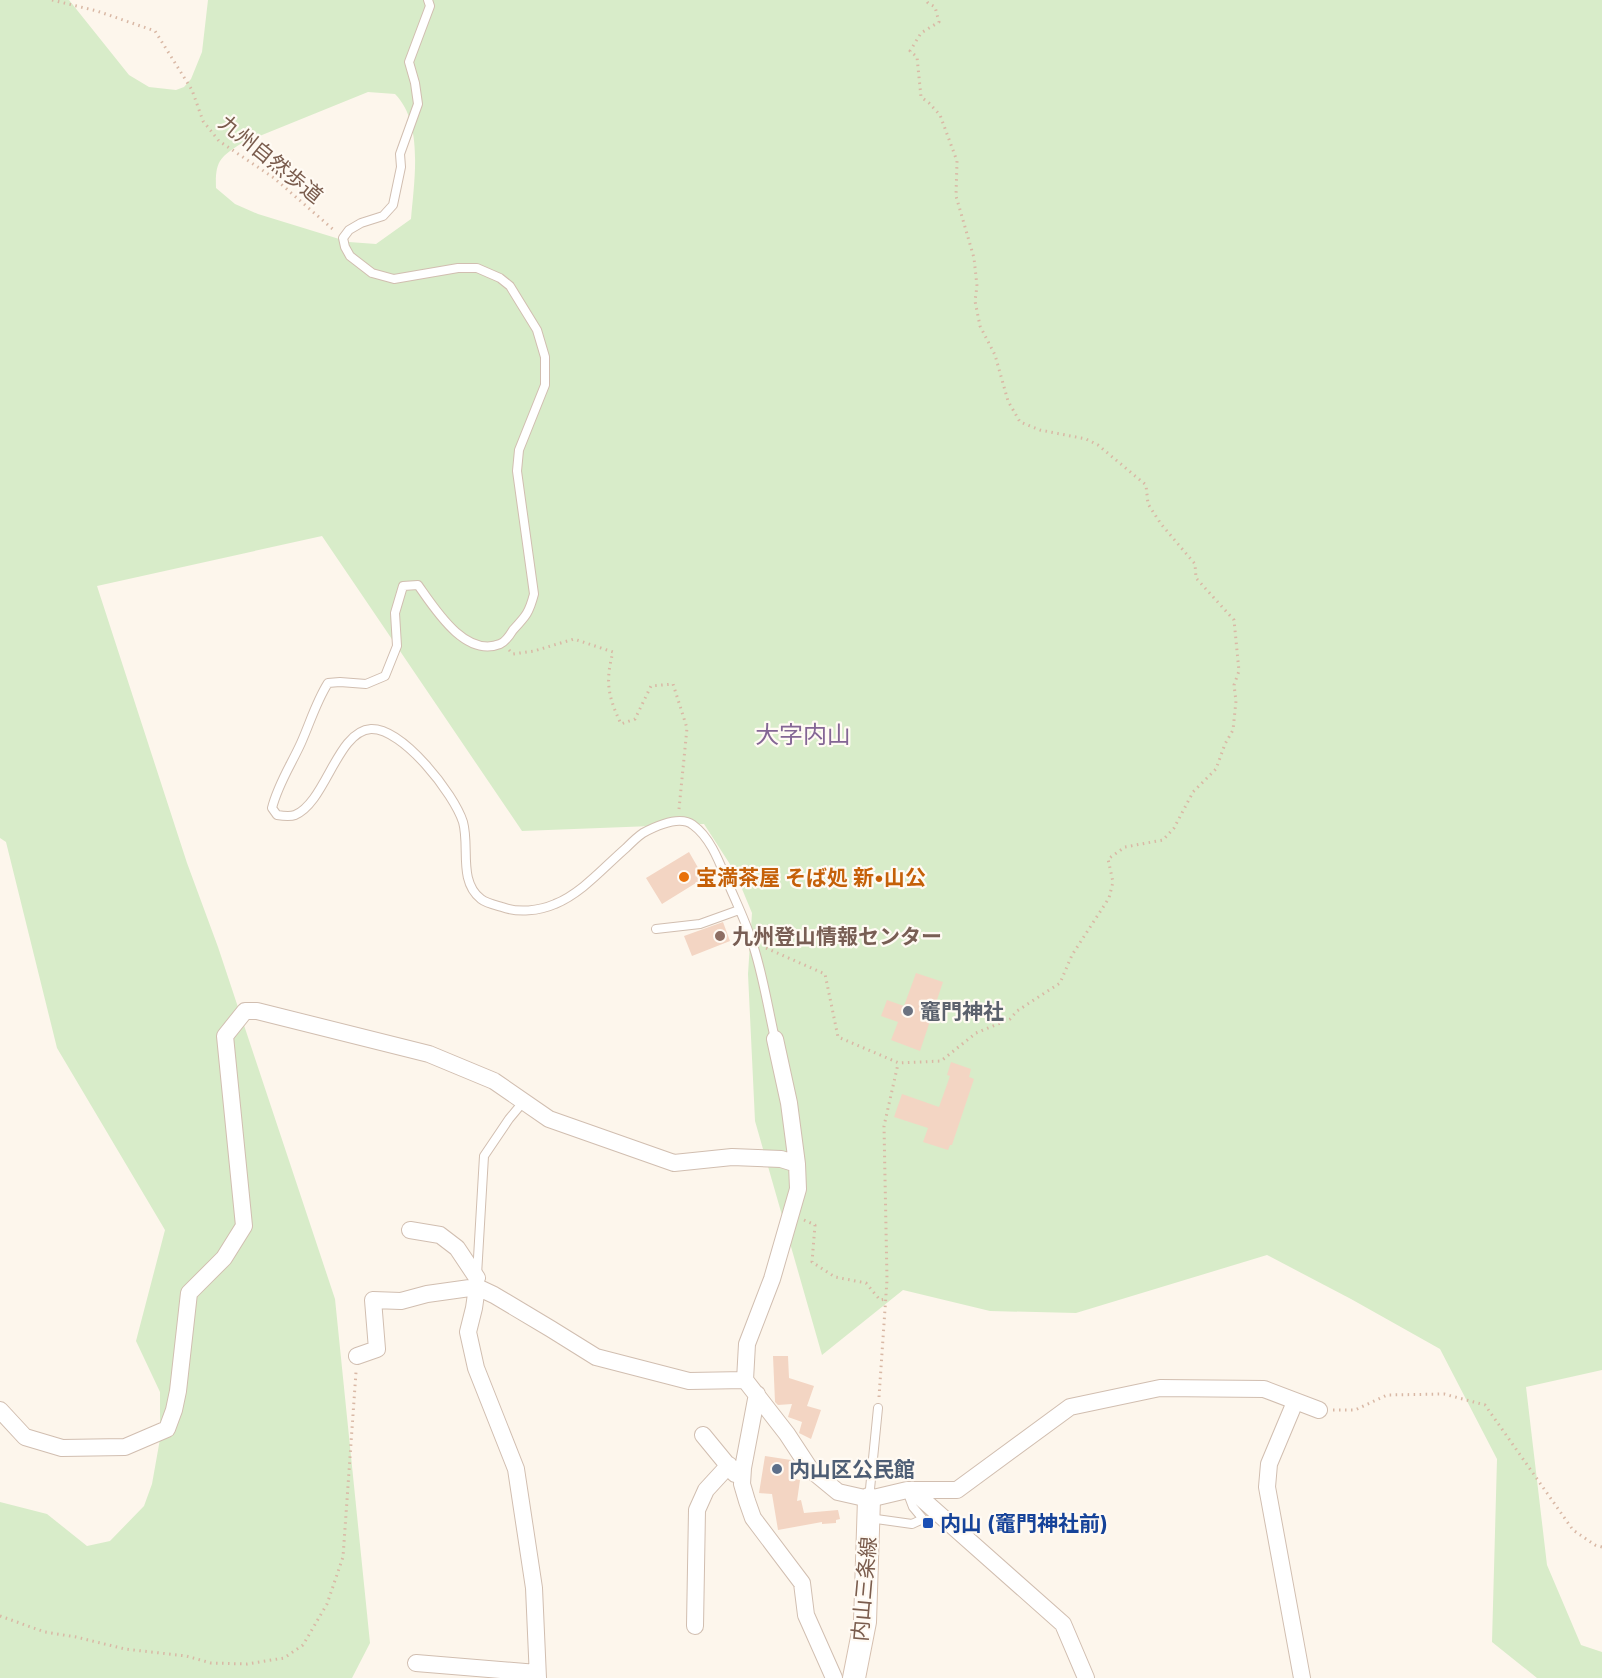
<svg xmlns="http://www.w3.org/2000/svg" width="1602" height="1678" font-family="Inter,'Noto Sans JP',sans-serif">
<rect width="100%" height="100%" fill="#fdf6ec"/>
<!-- green -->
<path fill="#d8ecc9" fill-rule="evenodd" d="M0,0H69L129,75L149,87L176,90L184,87L191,79L202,52L208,0H1602V1370L1526,1387L1547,1565L1581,1645L1602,1652V1678H1537L1492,1642L1497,1459L1440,1349L1351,1299L1267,1255L1076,1313L990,1311L903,1290L822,1355L755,1121L748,974L752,913L735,872L704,824L522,831L322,536L97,586L187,863L218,947L335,1299L370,1643L352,1678H0V1502L47,1514L87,1546L110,1541L144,1506L152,1484L160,1439V1392L136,1341L165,1230L57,1048L6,842L0,838ZM368,92L395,94C424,123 414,182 411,219L376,244L349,242L258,214L235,204L216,188C215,161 220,157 242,143Z"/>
<!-- building -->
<path fill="#f3d5c3" d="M689,852L704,878L662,904L646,878Z
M723,922L730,941L692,956L684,936Z
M916,973L943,982L920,1051L891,1040L898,1022L881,1016L887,1000L904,1006Z
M951,1062L971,1069L969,1077L974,1079L952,1145H950L948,1150L923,1142L928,1128L894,1117L902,1094L939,1107L950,1076L947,1075Z
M773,1356H788L789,1378L814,1386L807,1406L821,1410L811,1439L799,1433L802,1422L788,1417L792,1404L778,1405L775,1402Z
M765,1456L791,1460L789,1478L800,1480L797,1501L801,1500L804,1513L838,1510L840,1519L836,1520V1523L822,1524V1522L778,1530L772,1494L759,1493Z"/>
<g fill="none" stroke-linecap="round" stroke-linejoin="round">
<defs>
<path id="service" d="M428,0L430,6L409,62L415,83L418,104L400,154L401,167L393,205L383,216L361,223L349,230L343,238L345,247L350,256L372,273L394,279L458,268H477L500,278L510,286L537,330L545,357V385L519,450L517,471L534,594C529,613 526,616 513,630C510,635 505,642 500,644C465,658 435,609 418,585L403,586L395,613L397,646L385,676L366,684L340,682L328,683C316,702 310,723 301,743C291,765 278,784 272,808L277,815C283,816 290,817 295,815C326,802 337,731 371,729C403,728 454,794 463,822C470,847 458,881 481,899C486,903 495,905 502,907C518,913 539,911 555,904C582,893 604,867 626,848C631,843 637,837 643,833C656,826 680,815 693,825C711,838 720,864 728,883C736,902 746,922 752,942C762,970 768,1008 775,1039
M656,929L700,924L739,910
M477,1275L484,1156L509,1119L524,1101
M869,1499L878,1408
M869,1518L912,1524L923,1519L913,1507L907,1491"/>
<path id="minor" d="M775,1039L789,1103L797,1164L798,1189L772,1279L747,1344L745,1380L787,1434L810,1469L838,1492L869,1499L907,1490H957L1070,1407L1160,1388L1264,1389L1319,1410
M410,1230L440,1235L457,1248L477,1278
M477,1287L474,1308L468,1332L476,1368L516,1469L534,1588L538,1678
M357,1356L377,1349L373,1300L401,1301L427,1294L477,1287L494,1295L551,1329L596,1357L689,1381L745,1380
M757,1394L743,1468L742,1484L747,1501L753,1518L802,1583L806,1615L834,1678
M1295,1402L1269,1464L1267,1487L1302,1678
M0,1410L25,1437L62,1448L125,1447L167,1429L174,1410L178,1391L189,1293L224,1258L244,1226L225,1036L245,1011H257L429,1054L494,1081L549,1119L674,1163L732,1157L781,1159L797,1164
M703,1435L735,1474
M913,1491L1063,1624L1086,1678
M695,1626L697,1510L706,1490L729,1465
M416,1663L537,1673"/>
<path id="secondary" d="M854,1678L865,1622L869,1499"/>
</defs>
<!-- service casing -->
<use href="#service" stroke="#d1beb0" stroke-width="10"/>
<!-- minor casing -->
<use href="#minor" stroke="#d1beb0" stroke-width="18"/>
<!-- secondary casing -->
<use href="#secondary" stroke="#d6c0b0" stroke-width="24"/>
<!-- path -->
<path stroke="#d9b8a5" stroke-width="3" stroke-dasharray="1.5 4.5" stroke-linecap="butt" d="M52,0L97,11L155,31L192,90L203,121L219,141L274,178L335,231
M509,650L513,654L534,651L574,639L613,652C605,682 608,696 621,724L635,719L651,686L673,684L687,728L679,809
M766,948L825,974L838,1037L899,1063L941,1061L976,1033L1010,1019L1017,1011L1060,983L1072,955L1109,898L1113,882L1108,859L1125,847L1163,840L1174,828L1193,792L1216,769L1225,744L1233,730L1236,701L1234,685L1239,671L1234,620L1196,578L1195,564L1161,524L1148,504L1146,485L1098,445L1086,439L1040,430L1020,422L1008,401L995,355L980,326L975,301L977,286L974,258L956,196L957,161L940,115L929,103L921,97L917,57L910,51L921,33L939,22L935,7L928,3L926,0
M804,1220L815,1225L812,1262L835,1277L866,1283L880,1300L886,1299
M879,1397L887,1280L884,1126L898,1064
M1333,1410H1355L1387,1395L1444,1394L1485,1405L1573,1530L1595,1545L1602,1547
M0,1616L45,1632L76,1637L125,1649L186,1656L211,1663L247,1664L284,1658L303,1645L327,1604L343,1557L356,1372"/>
<!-- service -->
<use href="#service" stroke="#fff" stroke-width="8"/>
<!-- minor -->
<use href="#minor" stroke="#fff" stroke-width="16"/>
<!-- secondary -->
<use href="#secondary" stroke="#fff" stroke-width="22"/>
</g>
<!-- markers -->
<circle fill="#e8710a" stroke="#fffaf3" stroke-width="2" cx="684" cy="877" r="6"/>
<circle fill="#8d6e63" stroke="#fffaf3" stroke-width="2" cx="720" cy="936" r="6"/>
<circle fill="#6b7280" stroke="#fffaf3" stroke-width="2" cx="908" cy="1011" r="6"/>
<circle fill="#5c6f8a" stroke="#fffaf3" stroke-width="2" cx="777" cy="1469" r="6"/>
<rect fill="#1a4fb4" stroke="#fffaf3" stroke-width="2" x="922" y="1517" width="12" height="12" rx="3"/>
<g text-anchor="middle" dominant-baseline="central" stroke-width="4.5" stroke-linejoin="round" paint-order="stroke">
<!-- street labels -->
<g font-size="21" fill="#7a5c4d" stroke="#fffaf3">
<text transform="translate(271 159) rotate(39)">九州自然歩道</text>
<text transform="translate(864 1589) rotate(-85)">内山三条線</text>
</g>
<!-- food labels -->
<g font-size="21" font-weight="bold" fill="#c56008" stroke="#fffaf3" text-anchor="start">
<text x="696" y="877">宝満茶屋 そば処 新•山公</text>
</g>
<!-- education labels -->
<g font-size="21" font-weight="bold" fill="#785e54" stroke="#fffaf3" text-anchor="start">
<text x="732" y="936">九州登山情報センター</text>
</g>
<!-- worship labels -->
<g font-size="21" font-weight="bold" fill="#5b616d" stroke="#fffaf3" text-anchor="start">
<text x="920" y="1011">竈門神社</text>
</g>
<!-- service labels -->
<g font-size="21" font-weight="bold" fill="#4e5e75" stroke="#fffaf3" text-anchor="start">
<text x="789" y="1469">内山区公民館</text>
</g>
<!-- transit labels -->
<g font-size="21" font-weight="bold" fill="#164399" stroke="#fffaf3" text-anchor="start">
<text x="940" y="1523">内山 (竈門神社前)</text>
</g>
<!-- quarter labels -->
<g font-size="24" fill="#846695" stroke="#fffaf3">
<text x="803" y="734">大字内山</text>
</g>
</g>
</svg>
